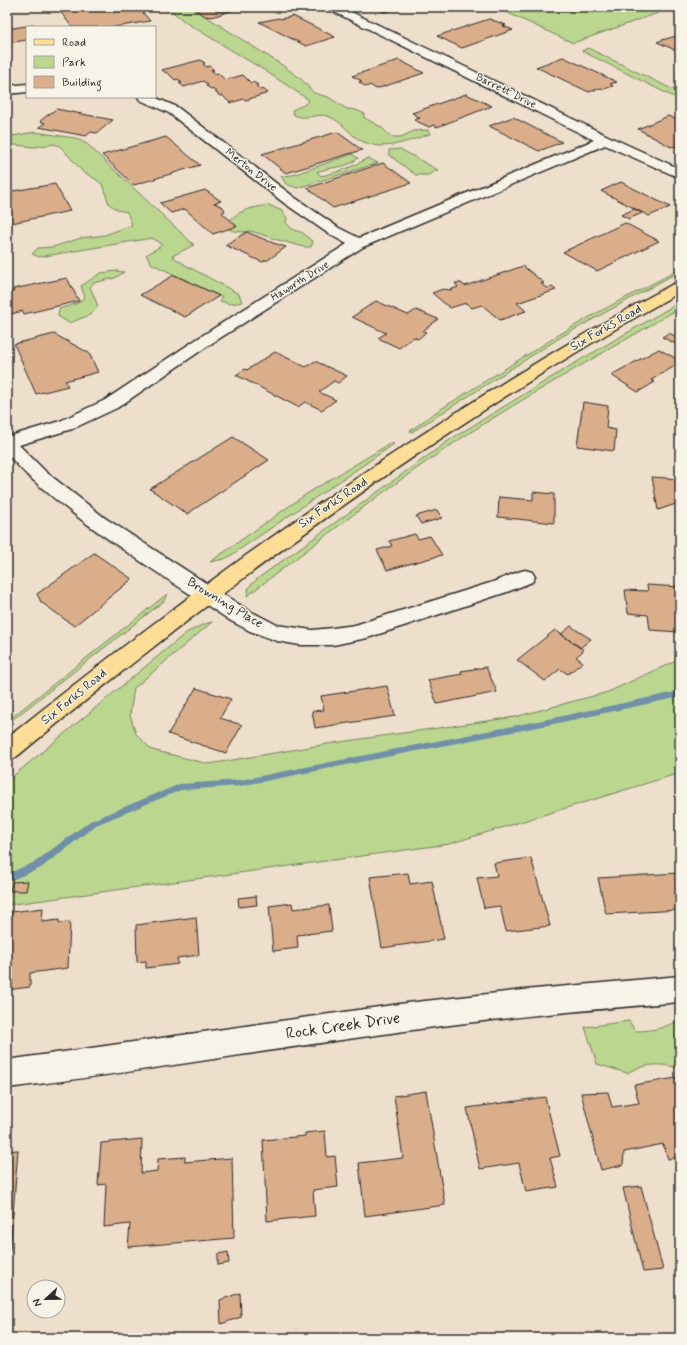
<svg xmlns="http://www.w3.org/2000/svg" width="687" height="1345" font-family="Mynerve,sans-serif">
<rect width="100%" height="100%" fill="#eedecc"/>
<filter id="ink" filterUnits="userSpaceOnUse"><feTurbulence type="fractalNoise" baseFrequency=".025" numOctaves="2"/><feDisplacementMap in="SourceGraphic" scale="8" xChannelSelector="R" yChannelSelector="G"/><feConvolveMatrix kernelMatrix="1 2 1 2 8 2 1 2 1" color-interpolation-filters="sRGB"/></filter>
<g filter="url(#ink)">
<!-- green -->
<path fill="#bbd78f" stroke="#73815d" d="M167,7H191L282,65L300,78L314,93L328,97L347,109L356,110L365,114L363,117L381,127L391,137H401L414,131L428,130L430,134C404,142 378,155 354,136C345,128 338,119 327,116C320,114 313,117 306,117C302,118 297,116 294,115L292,110L304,105L309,100L264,70L185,22Z
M495,7H675L573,43Z
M588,48L680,93V100L582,51Z
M35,132L75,138L87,144L194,245L172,256L187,266L239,294L242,302L230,304L220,301L222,297L152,264L146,255L161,246V243L152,238L39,257L32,254L38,248L53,247L81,238L105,235L132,225L127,212L118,210L109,204L102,184L94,178L83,172L61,147L55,144L34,147L7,144V137Z
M400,149L438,170L428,175H416L389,155V150Z
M352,154L358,158C347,169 331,166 317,172L321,176C339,172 351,168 368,158L378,163L297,188L286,184L281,176L293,175Z
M269,205L282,211L287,218L286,223L292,229L303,233L313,242L311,247H304L278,240L251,231L243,232L233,231L225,227C235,210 251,208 269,205Z
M680,269V271L561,337L412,432L410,431L433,414L557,336L595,314Z
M116,271L124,272L115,278L93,283L90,287L98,306L90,315L69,323L58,316L59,309L78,303L85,297L81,286L101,273Z
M680,302V308C605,352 527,395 454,443C383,490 315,544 247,596L249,587L257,579L451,439L570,366Z
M391,443L394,444L230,556L224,559L210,562L308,493Z
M167,594L164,601L7,724V721Z
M212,622L134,688L130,715L136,734L152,750L209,764L333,743L515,717L608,692L680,659V773L449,844L7,905V781L186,633L202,625Z
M680,1019V1069C662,1062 643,1064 627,1073L597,1064L585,1027L629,1021L635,1031C652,1031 666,1028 680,1019Z"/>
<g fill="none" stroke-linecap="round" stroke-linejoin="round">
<!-- stream -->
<path fill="#708fa8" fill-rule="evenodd" d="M680,691V697L553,724L240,786L181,790L96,825L41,868L7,882V874L35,862L90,821L180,784L240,780L553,718Z"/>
</g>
<!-- building -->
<path fill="#daad8b" stroke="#2b2b2b" d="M80,7H138L150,21L115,27H72L59,10Z
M191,7H243L212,17L205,16Z
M374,7H401L385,12Z
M293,16L335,37L306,46L259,22L279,18L281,19Z
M489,19L506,25L503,26L513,30L462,48L437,36Z
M33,25L35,27H27V40L7,43V29Z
M680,35V52L657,42L662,40Z
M563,57L617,82L610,84L613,86L604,89L601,88L589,92L536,67Z
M200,60L205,63L203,64L207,67L209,66L214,70H211L216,74L218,73L225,80L243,75L251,83L253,82L258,85L256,86L261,90L263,89L268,93L246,100L244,99L230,103L222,95L220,96L215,92H217L206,86L208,85L203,81L184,87L179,83H182L178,79L175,80L168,73H166L162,70Z
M399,60L424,73L376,89L370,85L366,87L359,82L362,81L352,76Z
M466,94L492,106L437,127L434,125L429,127L414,120L420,118L412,113Z
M56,109L113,120L97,133L91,132L86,136L39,127L45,123L40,121Z
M668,116L680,121V149L675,146L671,147L638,129Z
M513,117L538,130L562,142L539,151L489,126Z
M337,132L362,150L286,173L262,154Z
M166,137L200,165L134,185L102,155Z
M383,163L411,183L333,208L307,188Z
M621,182L670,207L649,216L601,191Z
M55,184L70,211L7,224V192Z
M205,190L221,201L214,203L223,207L225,211L222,213L237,226L213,234L185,209L171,213L160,203Z
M634,209L642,213L629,219L621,215Z
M625,223L659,241L597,271L563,252Z
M247,232L273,243L286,247L268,260H266L262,262L225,245Z
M523,266L544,283L541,284L547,288L552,287L556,290L517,303L526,311L500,320L482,305L472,308L466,303L450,308L432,293L443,289L450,290L458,287L455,283H461L465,286Z
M174,275L219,296L185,317L140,295Z
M67,278L79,301L24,314L23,311L11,314L7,306V293L14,291L13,289Z
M376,301L408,315L416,310L438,319L423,331L426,332L418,339L414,337L399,348L378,338L386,333L352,317Z
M669,333L680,339V342L676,344L662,337Z
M54,334L89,353L98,372L65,381L68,386L36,394L14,344Z
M659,349L680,361V363L651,380L655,382L638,392L611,375Z
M275,352L306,367L315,361L347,376L338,383L334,381L319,392L336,400L322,410L305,402L298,407L236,375L245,369L247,370Z
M583,402L608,406L606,428L616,430L614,451L577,446Z
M233,437L269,460L187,514L150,489Z
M652,477L680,479V500H678L679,503L658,510Z
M533,492L554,494V523L498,517L499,497L533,500Z
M437,510L442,518L421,524L416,516Z
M415,534L418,539L430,536L442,555L387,570L377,550L392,546L389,541Z
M94,553L132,579L74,626L41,602L37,594Z
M647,585L680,587V632L650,630L648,615L628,613L625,590L648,591Z
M571,626L578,631L591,639L580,648L561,634Z
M555,630L584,650L576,657L583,662L568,674L560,669L545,681L517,660Z
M486,667L497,692L437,704L428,680L462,674L461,671Z
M387,686L395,716L315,728L312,711L324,710L321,696Z
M196,688L231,699L220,718L242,725L226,753L168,734Z
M531,858L550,926L506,931L500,906L484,908L477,878L497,876L494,863Z
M408,873L410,884L432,881L444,939L382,948L370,877Z
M678,873L680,881V910L606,914L598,878Z
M28,881L26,891H10L12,882Z
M256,896L257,905L239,907L238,898Z
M292,903L293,909L329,905L332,931L297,935L298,948L273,951L269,906Z
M43,908L42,922L59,920V923L70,922L68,968L30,973V987L7,990L11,912Z
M196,917L199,955L177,958L178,964L146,968V961L137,962L136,925Z
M676,1078L680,1091V1157L668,1159L663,1144L624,1152L623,1165L601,1170L581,1093L608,1092L612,1107L639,1103L634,1085Z
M426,1091L445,1205L365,1216L359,1163L403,1158L394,1096Z
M545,1097L560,1156L550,1158L558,1187L526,1192L519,1163L480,1169L467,1108Z
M325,1131L327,1157L335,1156L338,1187L313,1190L315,1216L267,1221L263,1140L305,1136V1133Z
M142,1139L141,1173L157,1171L158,1159L185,1157V1162L232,1158L234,1238L128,1247L130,1224L104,1227L106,1184L98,1185L101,1143Z
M18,1150L10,1252L7,1253V1151Z
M641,1186L663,1270L643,1272L623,1188Z
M228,1252L229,1263L218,1265V1254Z
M240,1293L241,1317L221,1324L220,1300Z"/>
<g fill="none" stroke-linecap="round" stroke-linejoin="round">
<defs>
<path id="minor" d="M7,7H13L12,9L7,10Z
M327,7H341L610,137L680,169V178L605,145L363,247L209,345L117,408L72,429L19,445L46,472L105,518L246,609L277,625L312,630L333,628L355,625L493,582L518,572L525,570L532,572L535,577L532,582L507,592L367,638L333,645H300L277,641L250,631L231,621C164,576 93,534 33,480C23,472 16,463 7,454V437L60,421L105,400L197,339L347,244L329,234L284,203L169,113L140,100L138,97H154L177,107L294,197L339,228L359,238L594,140L328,9Z
M27,84V92L7,94V86Z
M680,976V1002C588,1010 496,1018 405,1031C272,1049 140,1072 7,1088V1060L407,1003L524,990Z"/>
<path id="major" d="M680,281V292C443,424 224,586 15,758L7,761V738C218,569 438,412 675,283Z"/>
</defs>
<!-- minor casing -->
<use href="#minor" stroke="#2b2b2b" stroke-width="3"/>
<!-- major casing -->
<use href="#major" stroke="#2b2b2b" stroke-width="3"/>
<!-- minor -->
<use href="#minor" fill="#f7f3e8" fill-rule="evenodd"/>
<!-- major -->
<use href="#major" fill="#fedd96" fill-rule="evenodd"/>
</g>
</g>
<g text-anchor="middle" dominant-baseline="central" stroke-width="3" stroke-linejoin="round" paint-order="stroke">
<!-- far-street labels -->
<g font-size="11" fill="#2b2b2b" stroke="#f7f3e8">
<text transform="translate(506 91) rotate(26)">Barrett Drive</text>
<text transform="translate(251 170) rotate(38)">Merton Drive</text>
<text transform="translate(300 281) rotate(-32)">Haworth Drive</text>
</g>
<!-- street labels -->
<g font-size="13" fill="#2b2b2b" stroke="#f7f3e8">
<text transform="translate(606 328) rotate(-30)">Six Forks Road</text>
<text transform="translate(333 503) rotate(-34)">Six Forks Road</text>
<text transform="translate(225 603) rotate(31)">Browning Place</text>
<text transform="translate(74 697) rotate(-39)">Six Forks Road</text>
</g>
<!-- near-street labels -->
<g font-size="16" fill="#2b2b2b" stroke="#f7f3e8">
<text transform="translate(343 1026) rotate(-8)">Rock Creek Drive</text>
</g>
</g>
<!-- margin -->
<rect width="687" height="1345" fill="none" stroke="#f7f3e8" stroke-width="24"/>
<rect x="12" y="12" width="663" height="1321" fill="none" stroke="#2b2b2b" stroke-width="1.5" filter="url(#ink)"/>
<!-- legend -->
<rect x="26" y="26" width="130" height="72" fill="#f7f3e8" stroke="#a5a39c"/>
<rect x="34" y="39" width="20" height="6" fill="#fedd96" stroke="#a5a39c"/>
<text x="62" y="46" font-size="12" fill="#2b2b2b">Road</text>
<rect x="34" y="56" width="20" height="12" fill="#bbd78f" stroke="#a5a39c"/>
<text x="62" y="66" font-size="12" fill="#2b2b2b">Park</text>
<rect x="34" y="76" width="20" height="12" fill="#daad8b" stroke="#a5a39c"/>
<text x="62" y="86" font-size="12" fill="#2b2b2b">Building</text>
<!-- north arrow -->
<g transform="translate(46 1299) rotate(248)"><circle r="19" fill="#f7f3e8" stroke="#a5a39c"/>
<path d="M0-3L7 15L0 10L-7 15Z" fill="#2b2b2b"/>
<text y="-6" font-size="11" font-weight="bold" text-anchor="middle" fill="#2b2b2b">N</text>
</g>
</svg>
